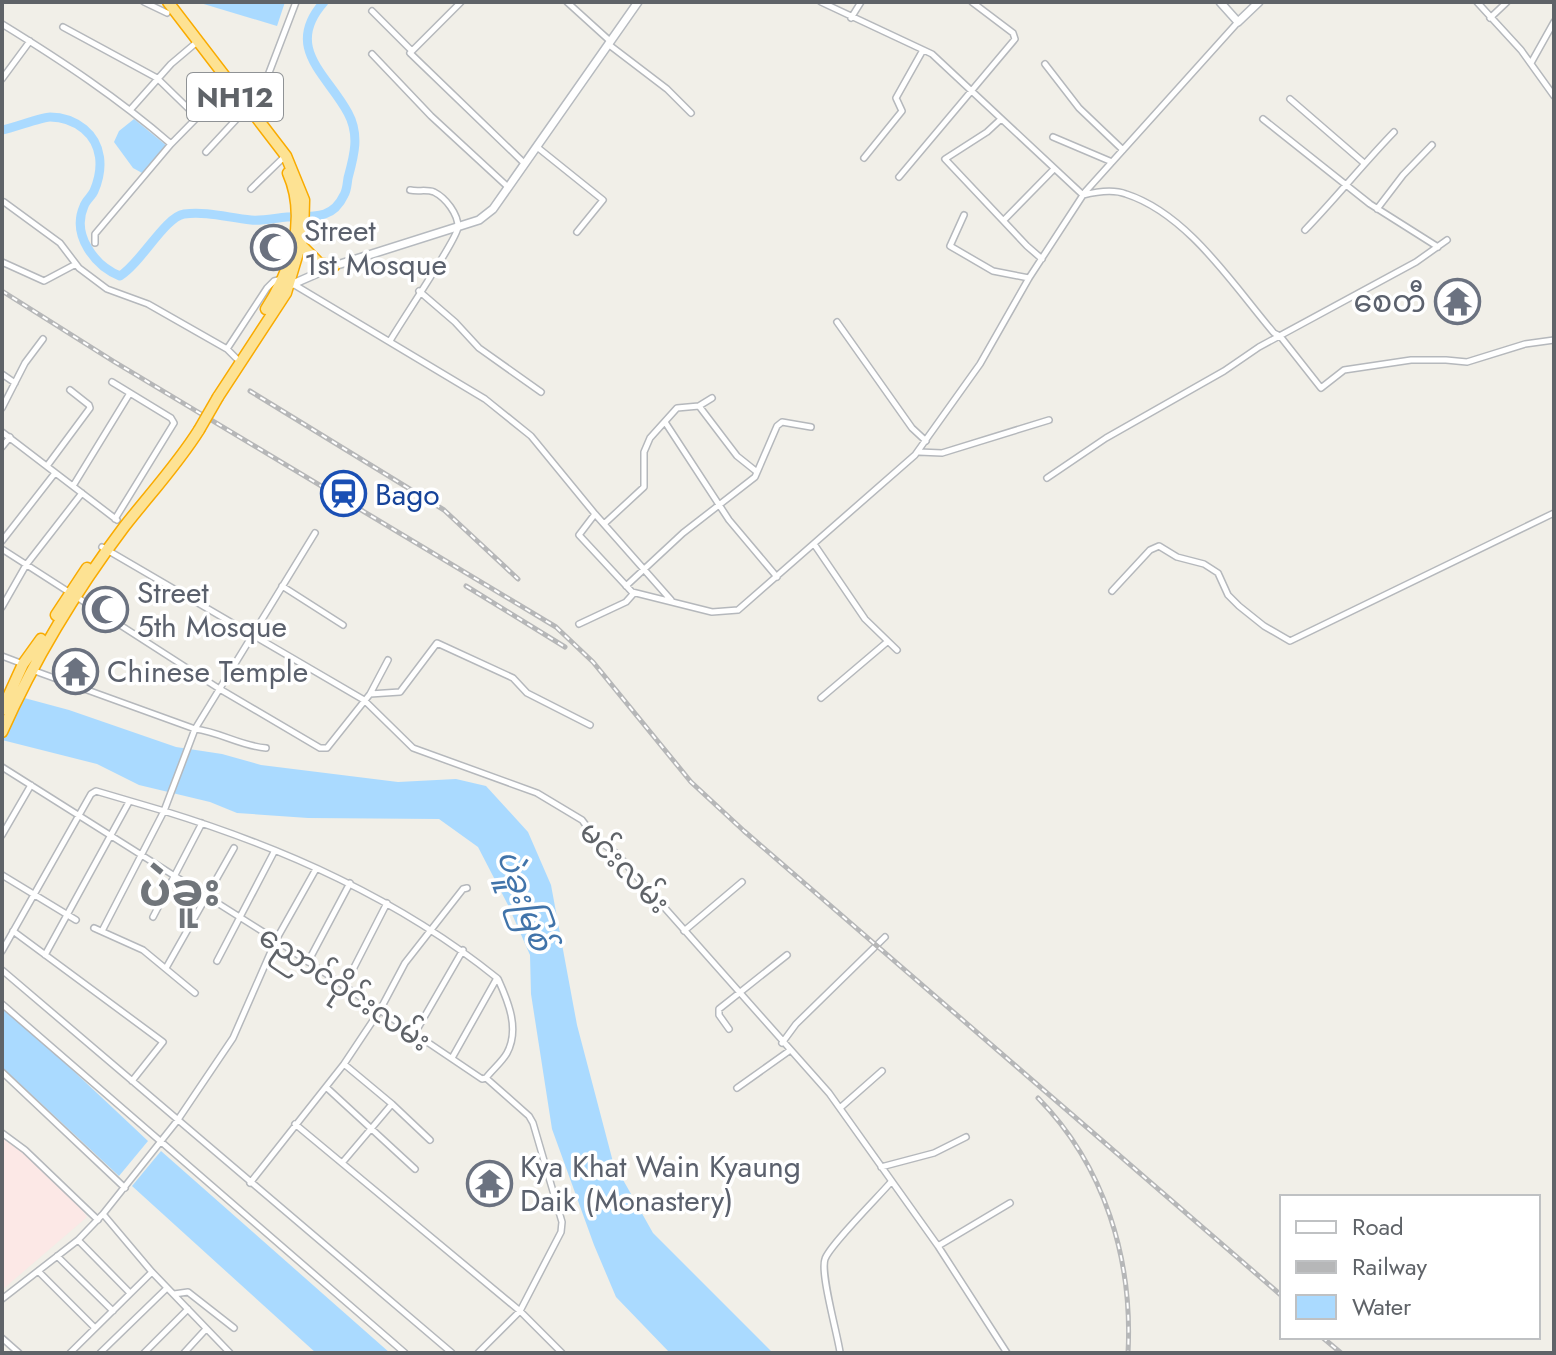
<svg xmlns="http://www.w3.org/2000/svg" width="1556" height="1355" font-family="Jost,'Noto Sans Myanmar',sans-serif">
<rect width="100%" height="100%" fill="#f1efe8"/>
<!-- medical -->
<path fill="#fce8e6" d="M2,1128L70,1194L87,1217L2,1290Z"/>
<!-- water -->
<path fill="#aadaff" d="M197,2H285L277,26Z
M134,119L167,146L144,174L133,168L114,142L119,131Z
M2,692L69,710L176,747L222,754L261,765L398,782L456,779L486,786L528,832L551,885L577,1025L613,1162L653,1233L773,1353H670L616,1297L594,1245L552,1129L531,994L530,955L508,905L478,847L439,819L308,818L237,813L210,802L139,785L97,764L2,740Z
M2,1007L31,1031L148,1141L119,1176L2,1067Z
M161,1151L390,1353H316L132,1186Z"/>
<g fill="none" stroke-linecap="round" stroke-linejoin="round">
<!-- river -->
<path stroke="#aadaff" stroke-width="9" d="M2,130C13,128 42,117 50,117C63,117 74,121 84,129C102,144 104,168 94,191C92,196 86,200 84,206C71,235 95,266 120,276C141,263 165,217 184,214C207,211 229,218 251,220C263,221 275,218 287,217C311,216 332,221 344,195C347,190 347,184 348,178C354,156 360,135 348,113C328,75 283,48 324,2"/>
<defs>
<path id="street" d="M144,2L167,13
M461,2L410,53L524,163
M567,2L610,41
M821,2L932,54L1083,195C1095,192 1113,189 1126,194C1188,214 1233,285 1274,333L1280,336L1321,388L1344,370L1411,360H1446L1467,362L1525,344L1554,340
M1477,2L1521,50L1554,96
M372,11L411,50
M851,18L861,2
M1490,18L1507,2
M2,24C62,61 118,98 171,144
M63,27L157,78L196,116
M608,44L667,89L691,113
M372,54L431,116L508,187
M1531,63L1554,22
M1045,64L1079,108L1123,150
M2,79L30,41
M1290,99L1364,163
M131,109L171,64L197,42
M254,112L296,2
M1001,119L987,132L945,159L1027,246L1042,259
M1263,119L1370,204L1438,247
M1053,137L1112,162
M537,147L603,200L577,232
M206,152L245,110
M864,158L902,111L896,98L923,50
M899,177L1015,39L1013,33L972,2
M251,189L282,159
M4,202L60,243L79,268L107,289L148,304L227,349L236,358
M1377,209L1403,175L1432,145
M964,215L950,246L993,271L1029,278
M1004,220L1054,169
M1305,230C1336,198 1363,164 1394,132
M95,243V234L171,144L227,87
M2,262L44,281L76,264
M293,284L485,399L531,436L595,514L579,535L632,592L712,612L738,610L915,455L980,364L1029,278L1085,192L1238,22
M419,291L455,322L479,348L541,392
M837,322L912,428L926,441
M390,341C400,323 458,238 458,227C458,214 446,198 434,192C426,189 418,192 410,190
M227,349L267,288L274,281L282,279
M2,374L15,383
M112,382L171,418L174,423L115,519
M699,406L737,456L757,472
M2,408L25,363L43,339
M665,422L729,520L777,577
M2,432L117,520
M2,447L10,437
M919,452L942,453L1049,420
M47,466L90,408L89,405L70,390
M1047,478L1106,438L1224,371L1259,347L1416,262L1447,240
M73,486L130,393
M595,514L671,600
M604,524L644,487V452L650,438L677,408L699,406L712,398
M2,541L55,473
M814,544L865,619L897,650
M102,547L364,700L413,748L537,793L582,820L597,840L616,853L829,1093L938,1246L1007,1353
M2,549L218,688L320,748H327L370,694L400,692L437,643L513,678L527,693L590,725
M282,586L343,625
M626,586L683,533L755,477L777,426L782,422L811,427
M1112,591L1150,550L1159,546L1177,557L1204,564L1218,573L1228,595L1239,606L1264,626L1290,641L1554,513
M2,607L26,565L82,493
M579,624L626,602L634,593
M2,656L23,664
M32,670L195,729L315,533
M370,694L388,660
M821,698L887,642
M266,748C241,746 220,732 195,729L164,811C284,848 399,899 497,978L452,1058
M2,767L276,940L482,1079L486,1078L529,1116L533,1123L562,1222L561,1232L520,1311L478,1353
M2,835L31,785
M2,875L76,920
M153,917L202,823
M94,928L143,950L195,993
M13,931L163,1042L132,1081
M684,931L742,882
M2,951L91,794L96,791L164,811L102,931
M45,955L129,802
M217,961L274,852
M308,962L350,883
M166,968L234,848
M2,970L452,1353
M344,987L387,903
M2,1004L405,1353
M729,1029L719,1015V1009L787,955
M415,1033L463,950
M782,1043L796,1024L885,937
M2,1072L125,1188
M486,1078C492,1070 502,1062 507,1053C520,1029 508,1001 498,979
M326,1087L415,1169
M737,1088L789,1051
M392,1104L430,1140
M840,1108L882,1071
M295,1124L520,1311L562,1353
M2,1133L25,1150L98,1220
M342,1163L392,1104L344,1064
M881,1167L934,1153L966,1137
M250,1183L344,1064L380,1010L405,963L463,889L467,888
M103,1214L152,1272L230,1353
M78,1240L130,1293
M938,1246L1010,1203
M57,1256L113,1311
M38,1271L95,1328
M174,1294L188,1292L234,1328
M2,1299L78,1240L103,1214L177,1121L233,1038L276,940L316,869
M2,1338L19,1353
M840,1352C837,1332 820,1273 825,1259C829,1246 879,1196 891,1182
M70,1353L152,1272
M100,1353L167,1288
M144,1353L188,1309
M184,1353L206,1329"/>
<path id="secondary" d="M1220,2L1238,22L1259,2
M286,287L334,266L479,220L493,209L638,2"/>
<path id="highway" d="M168,2L286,156L304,200L303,236L286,293L218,397
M301,245L319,263L334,266
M266,309C291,271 308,218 288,173
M56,615L87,568
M2,710L23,664L41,639
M2,732C35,658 75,592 124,527C149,495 177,465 199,430"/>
</defs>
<!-- street casing -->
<use href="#street" stroke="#b5b8bc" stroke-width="8"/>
<!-- secondary casing -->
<use href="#secondary" stroke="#b6babf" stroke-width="10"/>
<!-- highway casing -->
<use href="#highway" stroke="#f9ab00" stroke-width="13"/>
<!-- street -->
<use href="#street" stroke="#fff" stroke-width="5"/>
<!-- secondary -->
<use href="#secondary" stroke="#fff" stroke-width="7"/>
<!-- highway -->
<use href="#highway" stroke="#fde293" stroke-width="10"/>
<defs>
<path id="rail" d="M2,291L113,361L556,627L593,662L691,782L744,831L1282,1296
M250,391L444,510L518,579
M466,586L565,647
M1038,1098C1105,1166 1133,1260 1128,1353
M1322,1337L1341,1353"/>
</defs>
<!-- rail casing -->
<use href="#rail" stroke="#b6b7b8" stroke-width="5"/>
<!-- rail -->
<use href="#rail" stroke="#fff" stroke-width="2" stroke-dasharray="6" stroke-linecap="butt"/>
<defs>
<path id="highway-bridge" d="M199,430L218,397"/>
</defs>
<!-- highway-bridge casing -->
<use href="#highway-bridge" stroke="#f9ab00" stroke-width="13" stroke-linecap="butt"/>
<!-- highway-bridge -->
<use href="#highway-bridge" stroke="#fde293" stroke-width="10"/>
</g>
<!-- icons -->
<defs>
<symbol id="mosque-ring" viewBox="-11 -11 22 22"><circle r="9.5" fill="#fff" stroke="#6b7280" stroke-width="1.5"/><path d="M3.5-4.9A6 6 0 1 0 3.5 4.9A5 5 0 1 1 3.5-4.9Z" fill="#6b7280"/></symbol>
<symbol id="temple-ring" viewBox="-11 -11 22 22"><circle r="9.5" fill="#fff" stroke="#6b7280" stroke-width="1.5"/><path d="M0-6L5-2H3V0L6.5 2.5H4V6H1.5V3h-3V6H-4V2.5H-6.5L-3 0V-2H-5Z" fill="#6b7280"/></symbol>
<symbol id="station-ring" viewBox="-11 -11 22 22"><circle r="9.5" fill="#fff" stroke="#1a4fb4" stroke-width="1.5"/><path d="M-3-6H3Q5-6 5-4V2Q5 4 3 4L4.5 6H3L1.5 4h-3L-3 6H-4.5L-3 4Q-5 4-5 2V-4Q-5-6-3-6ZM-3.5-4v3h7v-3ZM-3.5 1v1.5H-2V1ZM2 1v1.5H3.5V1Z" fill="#1a4fb4"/></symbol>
</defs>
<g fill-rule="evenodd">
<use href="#mosque-ring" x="248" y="222" width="51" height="51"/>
<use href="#temple-ring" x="1432" y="276" width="51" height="51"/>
<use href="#station-ring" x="318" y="468" width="51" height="51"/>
<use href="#mosque-ring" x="80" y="584" width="51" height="51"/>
<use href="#temple-ring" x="50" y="646" width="51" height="51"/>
<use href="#temple-ring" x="464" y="1158" width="51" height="51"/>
</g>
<g text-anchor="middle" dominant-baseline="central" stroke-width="7" stroke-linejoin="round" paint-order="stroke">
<!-- shield labels -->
<rect fill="#fff" stroke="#8f9295" stroke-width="2" x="187" y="73" width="96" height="48" rx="6"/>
<g font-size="28" font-weight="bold" fill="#5f6368">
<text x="235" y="97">NH12</text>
</g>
<!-- worship labels -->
<g font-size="30" fill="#5b616d" stroke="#fff" text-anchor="start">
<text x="304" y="230">Street<tspan x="304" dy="34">1st Mosque</tspan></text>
<text x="1426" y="301" text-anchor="end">စေတီ</text>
<text x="137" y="592">Street<tspan x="137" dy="34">5th Mosque</tspan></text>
<text x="107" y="671">Chinese Temple</text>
<text x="520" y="1166">Kya Khat Wain Kyaung<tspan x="520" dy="34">Daik (Monastery)</tspan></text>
</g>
<!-- transit labels -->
<g font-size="30" fill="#164399" stroke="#fff" text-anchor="start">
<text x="375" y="494">Bago</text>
</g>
<!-- street labels -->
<g font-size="30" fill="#5f6368" stroke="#fff">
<text transform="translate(625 867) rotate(46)">မင်းလမ်း</text>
<text transform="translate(345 988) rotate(34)">ညောင်ဝိုင်းလမ်း</text>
</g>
<!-- water labels -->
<g font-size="32" font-style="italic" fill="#4174aa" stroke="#fff">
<text transform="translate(525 900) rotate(70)">ပဲခူးမြစ်</text>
</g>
<!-- town labels -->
<g font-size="46" font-weight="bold" fill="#70757a" stroke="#fff">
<text x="180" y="890">ပဲခူး</text>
</g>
</g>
<!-- border -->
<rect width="1556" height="1355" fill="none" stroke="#5f6368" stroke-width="8"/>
<!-- legend -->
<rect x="1280" y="1195" width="260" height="144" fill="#ffffff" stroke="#bfc1c3" stroke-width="2"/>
<rect x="1296" y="1221" width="40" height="12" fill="#ffffff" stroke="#bfc1c3" stroke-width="2"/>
<text x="1352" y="1235" font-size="24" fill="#5f6368">Road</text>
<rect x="1296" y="1261" width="40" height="12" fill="#b6b7b8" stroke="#bfc1c3" stroke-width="2"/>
<text x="1352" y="1275" font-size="24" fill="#5f6368">Railway</text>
<rect x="1296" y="1295" width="40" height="24" fill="#aadaff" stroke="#bfc1c3" stroke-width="2"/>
<text x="1352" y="1315" font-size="24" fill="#5f6368">Water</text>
</svg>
